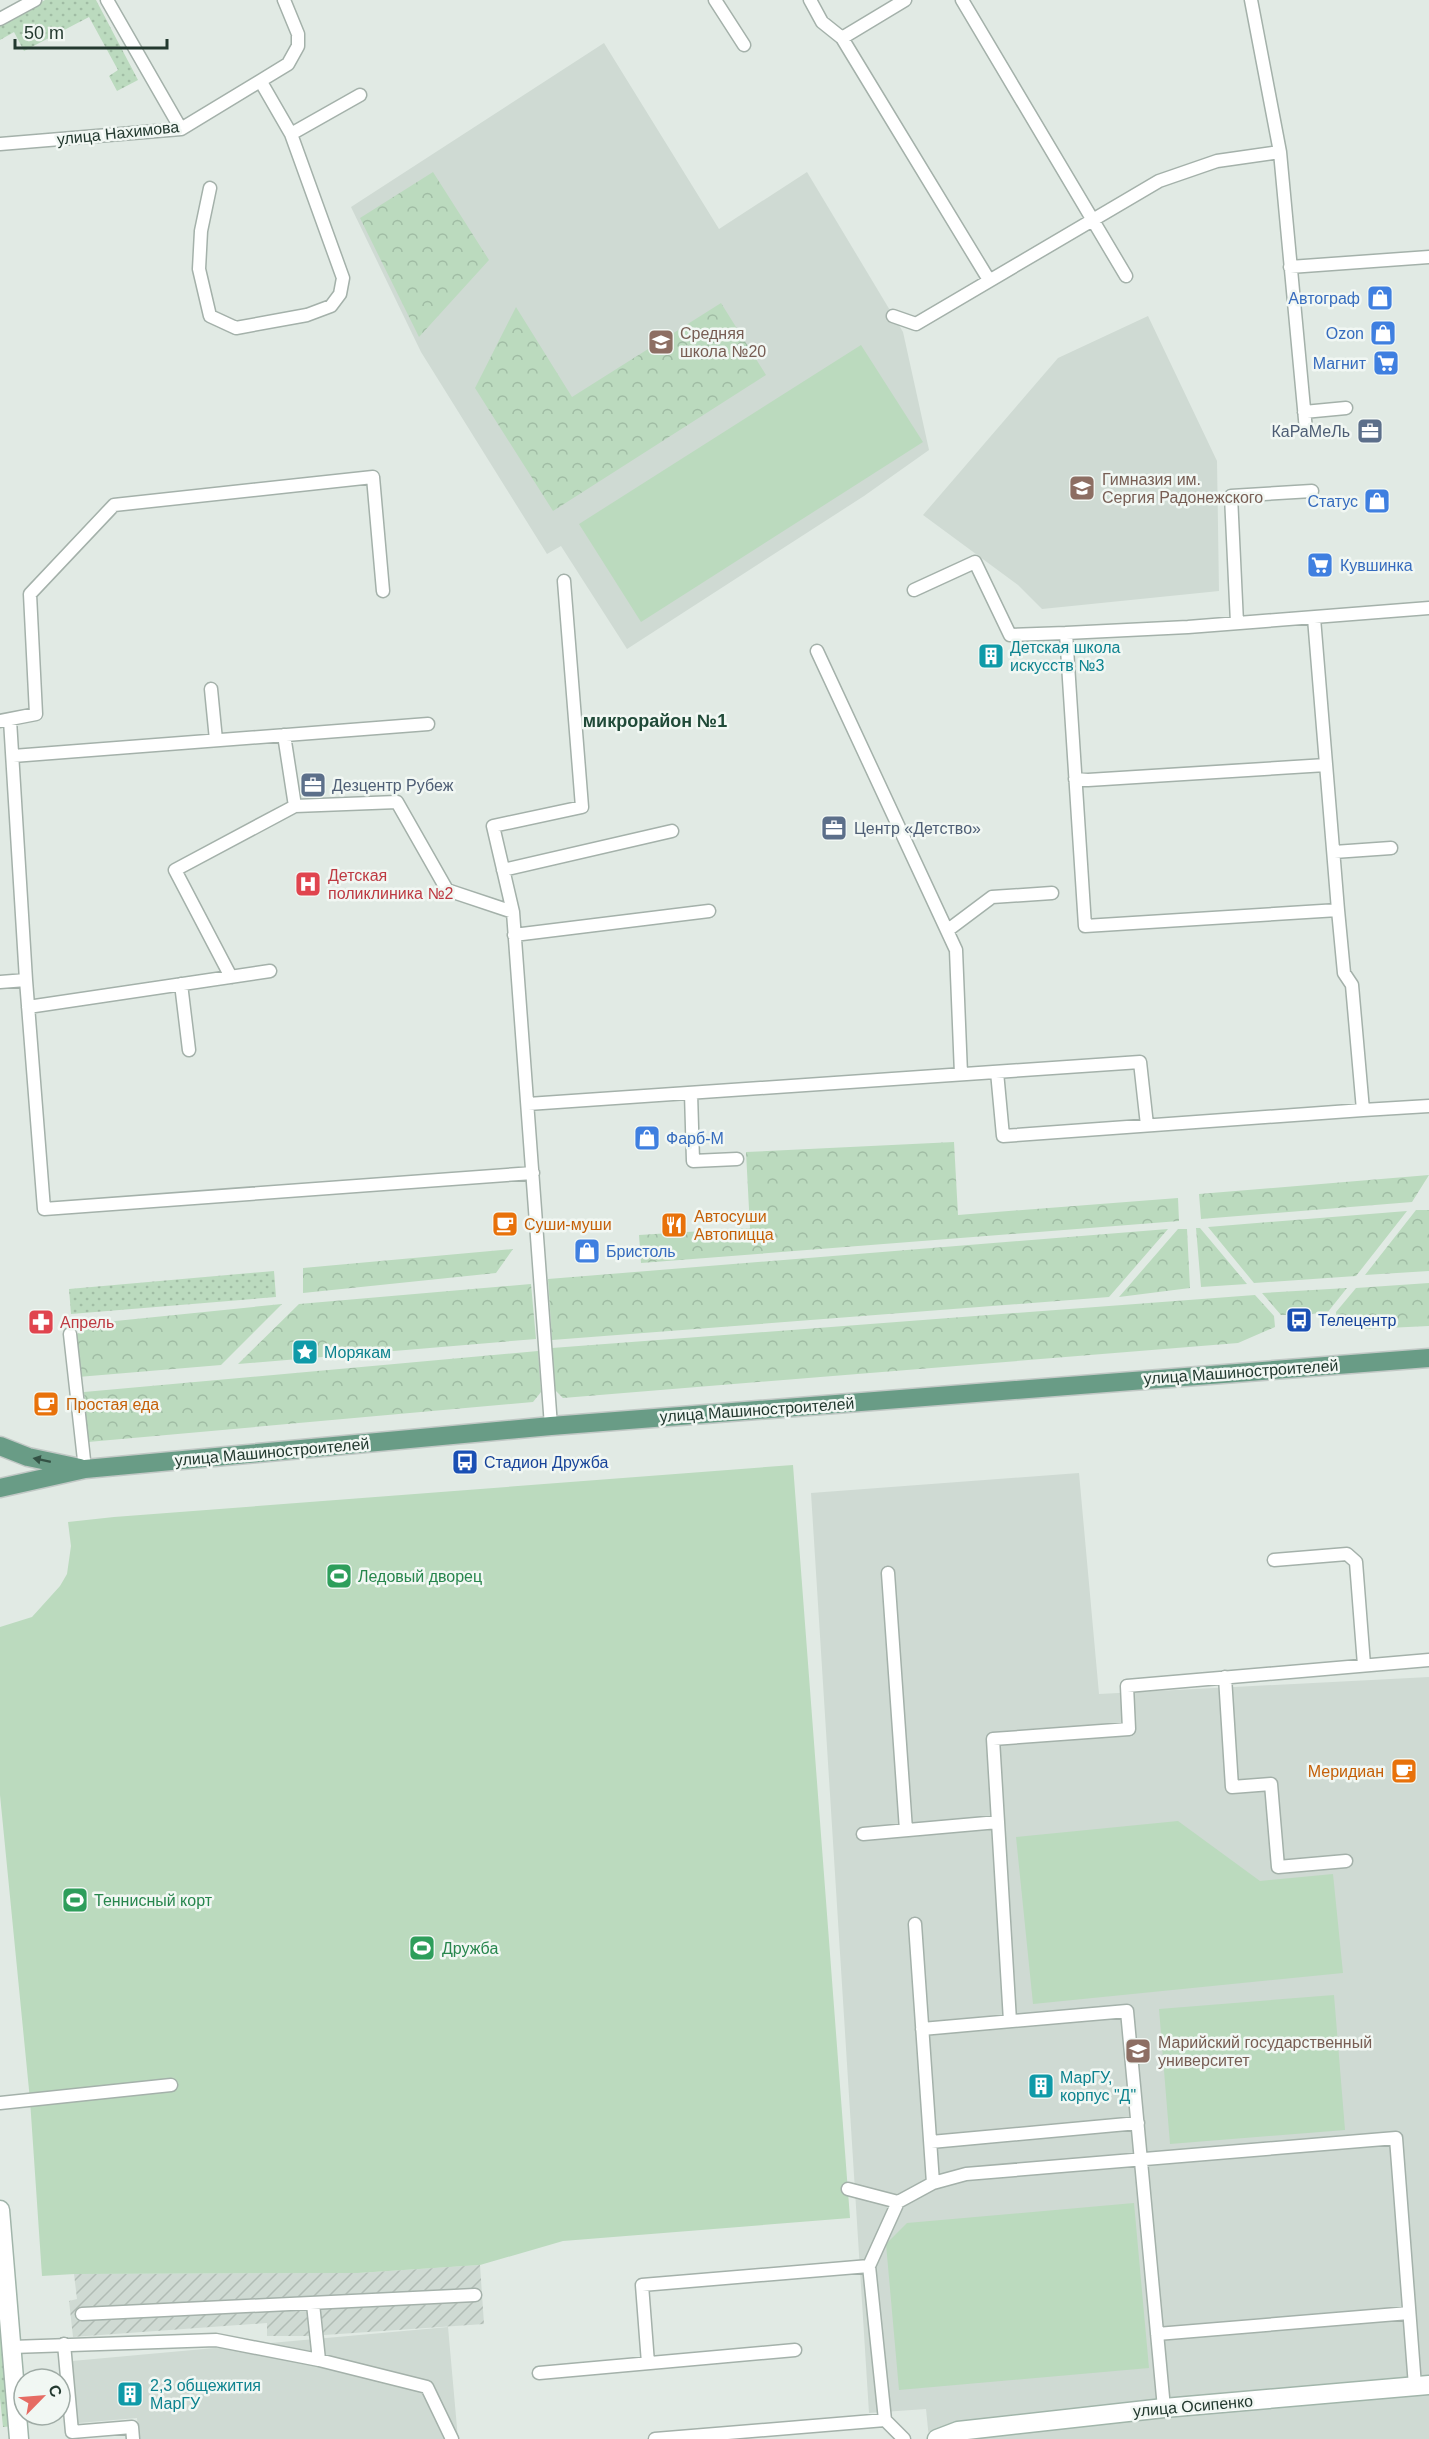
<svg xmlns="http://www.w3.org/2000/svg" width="1429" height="2439" font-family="Arial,sans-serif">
<defs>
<pattern id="industrial-furrows" width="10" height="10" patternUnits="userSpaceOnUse" patternTransform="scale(1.5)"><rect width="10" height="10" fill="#cfdad3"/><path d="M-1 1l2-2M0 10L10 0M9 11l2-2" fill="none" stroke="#b1bcb5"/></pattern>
<pattern id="grass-dots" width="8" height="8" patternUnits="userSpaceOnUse" patternTransform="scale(1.5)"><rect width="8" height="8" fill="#bbdabe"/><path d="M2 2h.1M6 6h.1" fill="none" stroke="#a0bca4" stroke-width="1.8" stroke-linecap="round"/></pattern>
<pattern id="forest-crowns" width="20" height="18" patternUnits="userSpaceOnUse" patternTransform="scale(1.5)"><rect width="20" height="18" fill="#bbdabe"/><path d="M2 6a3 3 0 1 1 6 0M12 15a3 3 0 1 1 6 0" fill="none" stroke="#a0bca4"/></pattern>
</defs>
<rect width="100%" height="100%" fill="#e1eae4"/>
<!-- built -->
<path fill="#cfdad3" d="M604,43L719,229L807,172L903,332L929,450L864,496L627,649L561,546L547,554L421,352L351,207Z
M1148,316L1217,461L1219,591L1042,609L1018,585L923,515L1058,358Z
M1079,1473L1099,1694L1429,1677V2439H929L926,2409L869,2413L811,1493Z
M448,2327L458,2439H139L137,2418L67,2424L61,2362Z"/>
<!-- industrial -->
<path fill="url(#industrial-furrows)" d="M480,2265L484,2324L310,2336H267V2323L73,2337L69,2301L77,2299L74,2274L358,2273Z"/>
<!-- grass -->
<path fill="url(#grass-dots)" d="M45,0H96L138,80L117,91L109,76L118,70L89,17L24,51L14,32L0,40V26Z
M274,1271L276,1297L71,1314L69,1289Z
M0,2249L15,2426L3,2427L0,2398Z"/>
<!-- forest -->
<path fill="url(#forest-crowns)" d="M433,172L489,260L419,337L360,218Z
M721,303L766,375L553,511L475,388L516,307L572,397Z
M954,1142L958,1215L1178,1198L1179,1221L641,1263L639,1235L750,1228L746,1152Z
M1429,1175L1412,1202L1201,1219L1199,1194Z
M1416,1210H1429V1271L1365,1275Z
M1407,1211L1356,1276L1254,1283L1208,1227Z
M1196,1228H1200L1247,1284L1201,1287Z
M1168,1229L1109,1297L552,1340L548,1279Z
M1178,1229H1187L1190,1288L1119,1297Z
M513,1249L496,1273L303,1293V1268Z
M1429,1283V1326L1366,1329L1337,1325L1336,1312L1356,1288Z
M531,1284L536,1339L238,1364L299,1304Z
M1347,1288L1327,1313L1281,1315L1262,1293Z
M1255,1295L1274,1316L1275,1327L1238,1343L563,1398L554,1389L552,1348Z
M282,1304L221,1365L78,1377L74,1338L86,1324Z
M538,1351L541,1392L533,1402L88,1442L84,1392Z"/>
<!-- garden -->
<path fill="#bbdabe" d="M861,345L923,442L641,622L579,524Z
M793,1465L850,2218L563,2241L480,2265L358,2273L74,2274L42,2276L30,2100L0,1795V1627L32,1617L60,1586L67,1574L71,1546L68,1522L114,1517Z
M1178,1821L1260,1881L1333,1874L1343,1973L1033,2004L1016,1837Z
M1334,1995L1345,2130L1170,2144L1159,2009Z
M1134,2203L1149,2368L899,2390L886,2244L907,2223Z"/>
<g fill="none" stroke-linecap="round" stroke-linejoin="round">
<defs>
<path id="lane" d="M107,0L181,129
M715,0L744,45
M810,0L822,22L842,38
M905,0L842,38L989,280
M962,0L1126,276
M1251,0L1280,152L1306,430
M0,19L35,0
M291,134L360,95
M0,144L181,129L288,64L298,46V34L284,0
M210,188L201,231L199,269L210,316L236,328L307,315L331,306L340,294L343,278L291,134L261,82
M1290,267L1429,257
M893,316L916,324L1159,181L1217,161L1280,152
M1304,412L1346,408
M914,590L975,562L1010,635L1066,633
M1314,618L1338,910L1085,926L1066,633L1188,627L1429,608
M1237,623L1231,496L1312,491
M817,651L956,950L961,1074
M211,689L216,740
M10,720L26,980L44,1209L533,1173
M0,721L36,714L30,594L114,505L373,477L383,591
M284,735L295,806
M13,756L428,724
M1075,779L1088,780L1326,765
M1334,852L1391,848
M503,870L672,831
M1338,910L1344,973L1352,985L1363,1110L1429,1106
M948,930L992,897L1052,893
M514,935L709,911
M231,977L175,870L295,806L397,802L447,890L513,912
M0,982L26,980
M181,984L189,1050
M28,1007L270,971
M997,1072L1003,1136L1363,1110
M691,1093L693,1161L737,1159
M528,1104L1140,1062L1147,1125
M70,1334L85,1469
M551,1426L513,912L493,826L582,807L564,581
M1274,1560L1347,1554L1356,1562L1364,1665
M888,1573L906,1830
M1225,1677L1232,1787L1271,1784L1278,1867L1346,1861
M863,1834L998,1822
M915,1924L933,2183
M1010,2021L993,1739L1129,1729L1127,1686L1429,1660
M922,2029L1127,2011L1164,2408
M0,2103L171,2085
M931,2142L1138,2123
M848,2189L898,2202
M313,2304L319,2360
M82,2314L475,2295
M1157,2334L1409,2313
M64,2344L72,2432L132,2427L133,2439
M12,2347L216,2340L319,2360L427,2387L452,2439
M648,2363L642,2285L869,2266
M539,2373L795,2350
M655,2439L885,2420
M904,2439L885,2420L869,2266L898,2202L933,2183L966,2174L1396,2138L1415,2386"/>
<path id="secondary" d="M0,2210L19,2439
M937,2439L958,2431L1164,2408L1429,2385"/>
<path id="primary" d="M0,1446L28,1457L80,1468
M0,1488L85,1469L551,1426L1429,1358"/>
</defs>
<!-- lane casing -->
<use href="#lane" stroke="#a4b1aa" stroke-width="15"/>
<!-- secondary casing -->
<use href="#secondary" stroke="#a1b5aa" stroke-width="21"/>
<!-- primary casing -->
<use href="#primary" stroke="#c1c8c5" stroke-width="21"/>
<!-- lane -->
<use href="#lane" stroke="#fff" stroke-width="12"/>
<!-- secondary -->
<use href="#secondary" stroke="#fff" stroke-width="18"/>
<!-- primary -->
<use href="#primary" stroke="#699c86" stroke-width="18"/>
</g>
<!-- one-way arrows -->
<defs><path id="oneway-solid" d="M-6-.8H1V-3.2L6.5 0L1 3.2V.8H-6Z" transform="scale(1.5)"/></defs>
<use fill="#345245" href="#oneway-solid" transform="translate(42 1460) rotate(-168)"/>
<!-- icons -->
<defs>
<symbol id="shop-square" viewBox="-11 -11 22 22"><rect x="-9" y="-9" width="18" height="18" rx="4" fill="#3f7fe0" stroke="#f1f7f3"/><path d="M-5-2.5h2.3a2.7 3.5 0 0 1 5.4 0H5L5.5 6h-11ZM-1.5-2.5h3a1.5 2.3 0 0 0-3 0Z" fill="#fff"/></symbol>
<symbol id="school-square" viewBox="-11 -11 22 22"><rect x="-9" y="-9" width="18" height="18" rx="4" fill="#8d6e63" stroke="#f1f7f3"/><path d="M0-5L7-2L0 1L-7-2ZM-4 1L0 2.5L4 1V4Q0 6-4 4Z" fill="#fff"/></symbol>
<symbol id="supermarket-square" viewBox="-11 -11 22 22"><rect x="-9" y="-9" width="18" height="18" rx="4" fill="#3f7fe0" stroke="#f1f7f3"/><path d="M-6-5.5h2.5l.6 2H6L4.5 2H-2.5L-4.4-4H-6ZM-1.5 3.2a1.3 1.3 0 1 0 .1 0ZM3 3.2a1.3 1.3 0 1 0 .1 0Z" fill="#fff"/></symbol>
<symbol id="office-square" viewBox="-11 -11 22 22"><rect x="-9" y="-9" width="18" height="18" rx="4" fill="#5c6f8a" stroke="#f1f7f3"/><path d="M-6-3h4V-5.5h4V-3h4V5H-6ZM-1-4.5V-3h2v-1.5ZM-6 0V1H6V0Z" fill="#fff"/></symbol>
<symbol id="building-square" viewBox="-11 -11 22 22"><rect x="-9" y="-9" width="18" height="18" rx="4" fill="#0f9aa8" stroke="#f1f7f3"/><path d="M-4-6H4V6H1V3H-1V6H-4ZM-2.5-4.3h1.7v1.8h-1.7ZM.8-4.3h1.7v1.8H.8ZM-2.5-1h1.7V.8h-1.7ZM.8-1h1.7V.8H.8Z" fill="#fff"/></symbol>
<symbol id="hospital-square" viewBox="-11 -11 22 22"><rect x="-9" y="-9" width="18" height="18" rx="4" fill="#e0444e" stroke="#f1f7f3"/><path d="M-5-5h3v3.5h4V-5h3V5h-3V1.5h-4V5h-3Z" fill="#fff"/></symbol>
<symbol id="cafe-square" viewBox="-11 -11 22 22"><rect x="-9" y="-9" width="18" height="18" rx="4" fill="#e8710a" stroke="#f1f7f3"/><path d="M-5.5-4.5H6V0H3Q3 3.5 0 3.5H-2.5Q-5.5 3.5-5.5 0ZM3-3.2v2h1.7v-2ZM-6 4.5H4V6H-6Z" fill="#fff"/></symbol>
<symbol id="restaurant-square" viewBox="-11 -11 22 22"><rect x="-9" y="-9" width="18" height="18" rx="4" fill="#e8710a" stroke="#f1f7f3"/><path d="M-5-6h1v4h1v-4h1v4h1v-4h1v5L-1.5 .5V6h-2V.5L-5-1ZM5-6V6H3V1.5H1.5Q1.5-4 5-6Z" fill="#fff"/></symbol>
<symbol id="bus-square" viewBox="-11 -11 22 22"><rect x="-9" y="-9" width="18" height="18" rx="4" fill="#1a4fb4" stroke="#f1f7f3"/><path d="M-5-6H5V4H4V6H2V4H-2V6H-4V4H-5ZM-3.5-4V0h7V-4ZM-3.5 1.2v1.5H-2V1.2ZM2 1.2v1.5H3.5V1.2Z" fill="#fff"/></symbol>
<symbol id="pharmacy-square" viewBox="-11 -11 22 22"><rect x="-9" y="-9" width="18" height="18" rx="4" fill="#e0444e" stroke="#f1f7f3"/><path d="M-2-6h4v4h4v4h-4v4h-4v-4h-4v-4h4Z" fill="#fff"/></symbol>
<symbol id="sight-square" viewBox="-11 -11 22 22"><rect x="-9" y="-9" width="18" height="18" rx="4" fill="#0f9aa8" stroke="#f1f7f3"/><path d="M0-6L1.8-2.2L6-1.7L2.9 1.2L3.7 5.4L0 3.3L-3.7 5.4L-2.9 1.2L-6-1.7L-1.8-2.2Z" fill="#fff"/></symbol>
<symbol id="stadium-square" viewBox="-11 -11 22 22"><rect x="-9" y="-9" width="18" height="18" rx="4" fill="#2e9e5b" stroke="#f1f7f3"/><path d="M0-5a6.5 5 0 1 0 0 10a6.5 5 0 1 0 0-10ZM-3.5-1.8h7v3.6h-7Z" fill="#fff"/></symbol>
<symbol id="university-square" viewBox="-11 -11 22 22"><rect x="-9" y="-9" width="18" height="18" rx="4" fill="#8d6e63" stroke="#f1f7f3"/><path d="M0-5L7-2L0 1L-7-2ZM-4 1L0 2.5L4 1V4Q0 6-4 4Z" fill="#fff"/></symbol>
</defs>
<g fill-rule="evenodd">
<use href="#shop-square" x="1365" y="283" width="30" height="30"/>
<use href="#shop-square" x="1368" y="318" width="30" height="30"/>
<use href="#school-square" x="646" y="327" width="30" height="30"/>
<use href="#supermarket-square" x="1371" y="348" width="30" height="30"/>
<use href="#office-square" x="1355" y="416" width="30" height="30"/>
<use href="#school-square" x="1067" y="473" width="30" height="30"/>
<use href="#shop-square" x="1362" y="486" width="30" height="30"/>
<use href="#supermarket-square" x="1305" y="550" width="30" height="30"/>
<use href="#building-square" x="976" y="641" width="30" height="30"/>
<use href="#office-square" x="298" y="770" width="30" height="30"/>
<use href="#office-square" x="819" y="813" width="30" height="30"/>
<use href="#hospital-square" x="293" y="869" width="30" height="30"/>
<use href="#shop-square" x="632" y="1123" width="30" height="30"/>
<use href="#cafe-square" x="490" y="1209" width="30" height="30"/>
<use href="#restaurant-square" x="659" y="1210" width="30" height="30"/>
<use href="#shop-square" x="572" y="1236" width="30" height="30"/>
<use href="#bus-square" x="1284" y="1305" width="30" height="30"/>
<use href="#pharmacy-square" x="26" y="1307" width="30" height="30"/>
<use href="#sight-square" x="290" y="1337" width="30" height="30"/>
<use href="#cafe-square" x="31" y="1389" width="30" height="30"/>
<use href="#bus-square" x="450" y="1447" width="30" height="30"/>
<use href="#stadium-square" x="324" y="1561" width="30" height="30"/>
<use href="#cafe-square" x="1389" y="1756" width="30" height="30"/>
<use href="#stadium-square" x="60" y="1885" width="30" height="30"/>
<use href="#stadium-square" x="407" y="1933" width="30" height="30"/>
<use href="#university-square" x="1123" y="2036" width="30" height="30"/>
<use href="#building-square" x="1026" y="2071" width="30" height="30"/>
<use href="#building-square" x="115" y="2379" width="30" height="30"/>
</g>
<g text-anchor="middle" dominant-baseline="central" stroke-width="5" stroke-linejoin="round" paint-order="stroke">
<!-- street labels -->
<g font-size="16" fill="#23392f" stroke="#f1f7f3">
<text transform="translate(118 133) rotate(-6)">улица Нахимова</text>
<text transform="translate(1241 1372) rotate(-4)">улица Машиностроителей</text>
<text transform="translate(757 1410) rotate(-4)">улица Машиностроителей</text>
<text transform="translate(272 1452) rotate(-5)">улица Машиностроителей</text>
<text transform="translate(1193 2406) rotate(-5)">улица Осипенко</text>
</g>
<!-- shop labels -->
<g font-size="16" fill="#366cbe" stroke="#f1f7f3" text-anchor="end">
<text x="1360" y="298">Автограф</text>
<text x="1364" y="333">Ozon</text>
<text x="1366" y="363">Магнит</text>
<text x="1358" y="501">Статус</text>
<text x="1340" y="565" text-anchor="start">Кувшинка</text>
<text x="666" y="1138" text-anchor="start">Фарб-М</text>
<text x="606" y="1251" text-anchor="start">Бристоль</text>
</g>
<!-- education labels -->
<g font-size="16" fill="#785e54" stroke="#f1f7f3" text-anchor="start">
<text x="680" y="333">Средняя<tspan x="680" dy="18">школа №20</tspan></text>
<text x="1102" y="479">Гимназия им.<tspan x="1102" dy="18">Сергия Радонежского</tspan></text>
<text x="1158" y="2042">Марийский государственный<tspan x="1158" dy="18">университет</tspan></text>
</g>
<!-- service labels -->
<g font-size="16" fill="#4e5e75" stroke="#f1f7f3" text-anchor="start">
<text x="1350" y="431" text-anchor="end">КаРаМеЛь</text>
<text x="332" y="785">Дезцентр Рубеж</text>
<text x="854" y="828">Центр «Детство»</text>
</g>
<!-- culture labels -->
<g font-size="16" fill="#0d838f" stroke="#f1f7f3" text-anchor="start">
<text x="1010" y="647">Детская школа<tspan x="1010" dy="18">искусств №3</tspan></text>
<text x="324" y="1352">Морякам</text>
<text x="1060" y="2077">МарГУ,<tspan x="1060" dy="18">корпус "Д"</tspan></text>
<text x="150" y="2385">2,3 общежития<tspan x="150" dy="18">МарГУ</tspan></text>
</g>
<!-- health labels -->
<g font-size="16" fill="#be3a42" stroke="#f1f7f3" text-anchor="start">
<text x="328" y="875">Детская<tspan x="328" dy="18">поликлиника №2</tspan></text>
<text x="60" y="1322">Апрель</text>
</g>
<!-- food labels -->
<g font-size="16" fill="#c56008" stroke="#f1f7f3" text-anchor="start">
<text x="694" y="1216">Автосуши<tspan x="694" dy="18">Автопицца</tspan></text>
<text x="524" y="1224">Суши-муши</text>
<text x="66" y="1404">Простая еда</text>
<text x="1384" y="1771" text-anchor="end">Меридиан</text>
</g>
<!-- transit labels -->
<g font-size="16" fill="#164399" stroke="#f1f7f3" text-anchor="start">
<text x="1318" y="1320">Телецентр</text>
<text x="484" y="1462">Стадион Дружба</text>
</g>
<!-- leisure labels -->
<g font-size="16" fill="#27864d" stroke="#f1f7f3" text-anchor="start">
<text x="358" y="1576">Ледовый дворец</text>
<text x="94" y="1900">Теннисный корт</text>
<text x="442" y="1948">Дружба</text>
</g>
<!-- neighbourhood labels -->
<g font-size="18" font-weight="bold" fill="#204a38" stroke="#f1f7f3">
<text x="655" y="721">микрорайон №1</text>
</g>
</g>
<!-- north arrow -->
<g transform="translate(42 2397) rotate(65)"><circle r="28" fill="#f1f7f3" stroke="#9faba5" stroke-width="1.5"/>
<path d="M0-4.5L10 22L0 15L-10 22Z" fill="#e66b63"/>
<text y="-9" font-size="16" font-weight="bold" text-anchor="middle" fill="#23392f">С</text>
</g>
<!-- scale -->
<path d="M15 39v9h152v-9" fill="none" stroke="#23392f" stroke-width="3"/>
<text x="24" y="39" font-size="18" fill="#23392f" stroke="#f1f7f3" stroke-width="4.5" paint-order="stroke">50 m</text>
</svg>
